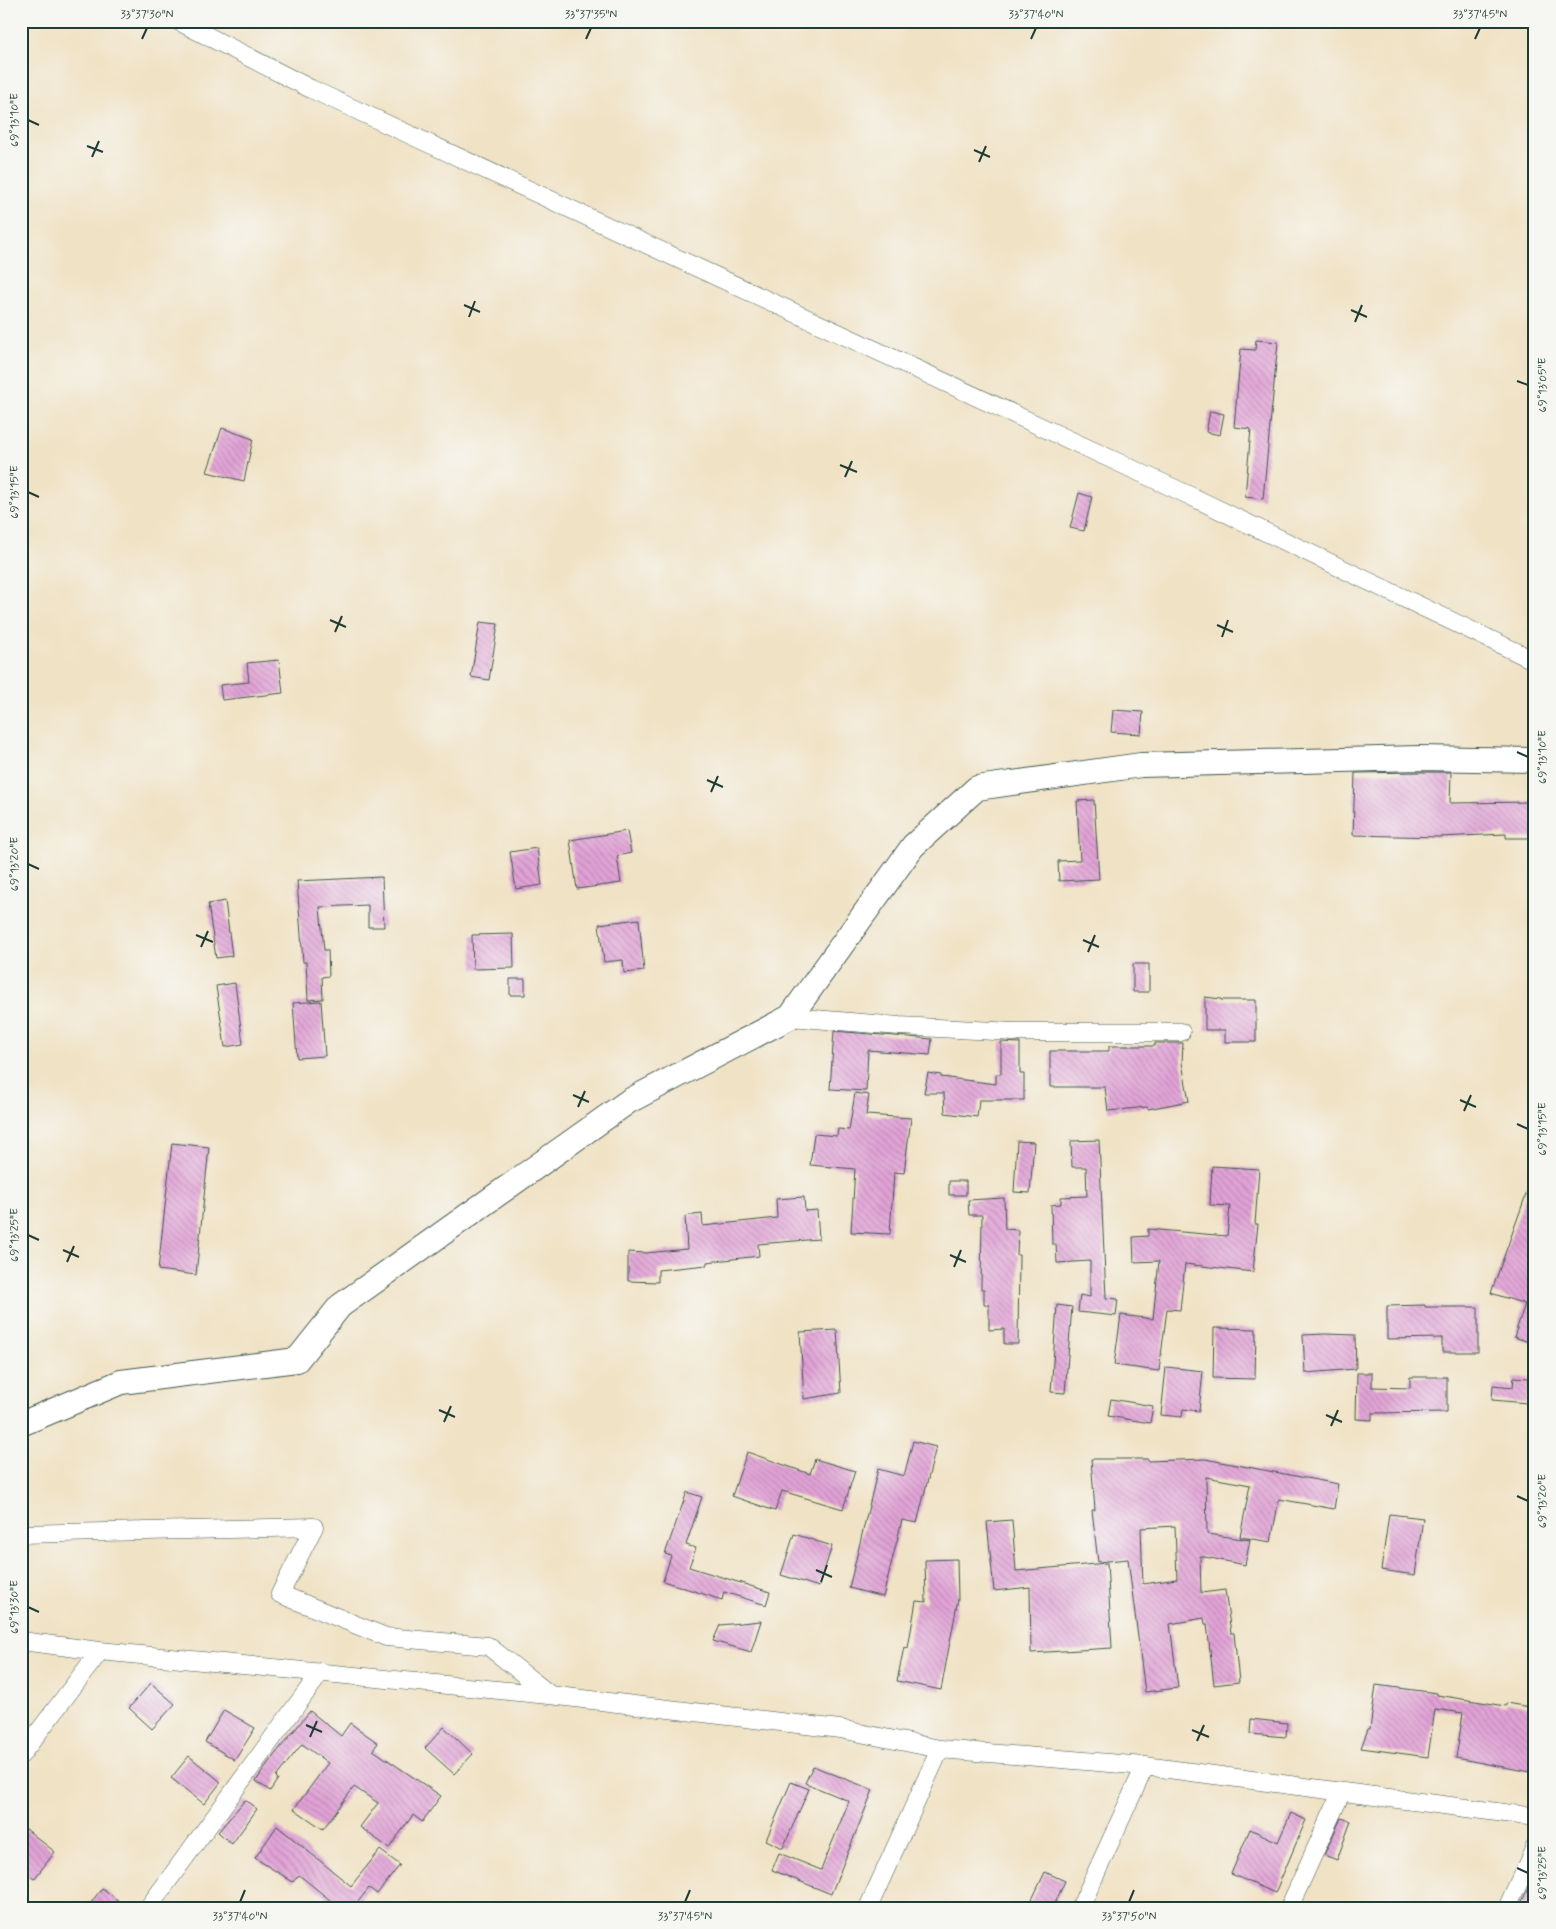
<svg xmlns="http://www.w3.org/2000/svg" width="1556" height="1929" font-family="Mynerve,sans-serif">
<defs>
<pattern id="building-back-hatch" width="6" height="6" patternUnits="userSpaceOnUse" patternTransform="scale(1.25)"><rect width="6" height="6" fill="#e2a3d7"/><path d="M-1 5l2 2M0 0l6 6M5-1l2 2" fill="none" stroke="#b786af"/></pattern>
</defs>
<rect width="100%" height="100%" fill="#f6f6f2"/>
<filter id="ink" filterUnits="userSpaceOnUse"><feTurbulence type="fractalNoise" baseFrequency=".02" numOctaves="2"/><feDisplacementMap in="SourceGraphic" scale="10" xChannelSelector="R" yChannelSelector="G"/><feConvolveMatrix kernelMatrix="1 2 1 2 8 2 1 2 1" color-interpolation-filters="sRGB"/></filter>
<filter id="wash" filterUnits="userSpaceOnUse"><feTurbulence type="fractalNoise" baseFrequency=".0096" numOctaves="4" result="noise"/><feDisplacementMap in="SourceGraphic" scale="20" xChannelSelector="R" yChannelSelector="G"/><feGaussianBlur stdDeviation="1.12" result="paint"/><feColorMatrix in="noise" values="0 0 0 0 0 0 0 0 0 0 0 0 0 0 0 0 0 1.4 0 .05"/><feComposite in="paint" operator="in"/></filter>
<g filter="url(#wash)">
<rect width="100%" height="100%" fill="#f0e2c5"/>
<g id="blocks">
<!-- building -->
<path fill="url(#building-back-hatch)" fill-rule="evenodd" d="M1256,340L1278,342L1263,499L1245,497L1251,429L1234,427L1241,349L1255,350Z
M1210,411L1224,414L1220,435L1206,432Z
M222,428L253,439L244,481L207,472Z
M1079,493L1092,497L1084,531L1070,528Z
M480,622L498,624L489,680L471,677Z
M279,660L283,693L222,700L220,685L249,682L247,663Z
M1113,710L1143,712L1141,734L1111,732Z
M1419,772H1451L1450,803L1535,802V838H1506V834L1439,837L1353,835L1355,773Z
M1094,800L1099,879L1059,881L1058,861L1080,860L1077,801Z
M627,831L631,853L617,856L621,883L577,889L570,840Z
M537,848L542,885L516,889L510,852Z
M382,877L384,927H368V905L320,907L324,950H328L329,976L322,977L323,999L308,1000L306,962H303L297,881Z
M225,901L232,956L216,958L208,904Z
M639,919L644,971L624,973L623,960L604,962L599,924Z
M513,934L514,968L473,969L472,935Z
M1133,964H1149V992H1133Z
M510,979H525V995H510Z
M235,983L243,1044L225,1047L216,986Z
M1205,997L1221,999V1000H1256V1042H1225V1030H1205Z
M321,1001L325,1056L297,1058L293,1003Z
M834,1031L932,1039L930,1055L868,1050L866,1091L830,1089Z
M1001,1042L1020,1043V1074H1024V1100H979L977,1117L945,1113L944,1093H924L928,1073L941,1075V1077L996,1084V1074H1001Z
M1155,1043H1183L1182,1063L1189,1101L1148,1109L1147,1107L1108,1111L1105,1087H1050V1051H1109V1046H1155Z
M855,1093L869,1095L866,1115L911,1118L904,1173L894,1172L890,1234L851,1232L855,1169L810,1165L814,1134L837,1136L838,1129L849,1130Z
M1099,1140L1106,1298L1118,1299L1116,1316L1078,1312L1080,1295L1090,1297V1261L1057,1263L1056,1244H1052L1051,1205L1061,1204V1197L1087,1196L1086,1167H1072L1071,1141Z
M1017,1141L1034,1142L1030,1193L1014,1192Z
M172,1143L209,1147L196,1275L158,1270Z
M1212,1166L1259,1169L1255,1224H1258L1253,1272L1185,1264L1180,1310L1167,1309L1159,1371L1114,1365L1121,1315L1153,1319L1159,1261L1134,1262L1133,1237L1148,1236V1229L1227,1236L1230,1206L1210,1205Z
M1533,1175H1535V1344L1514,1337L1525,1304L1491,1293Z
M949,1181H966V1195H949Z
M804,1197L805,1211L817,1210L819,1239L758,1244L759,1256L707,1262V1265L658,1270V1282L628,1281V1252L646,1253L687,1249L685,1216L702,1214L703,1226L777,1218L776,1199Z
M1004,1198L1005,1229L1018,1230L1017,1255H1019L1018,1344H1004V1329L989,1330V1305H984V1289H981L982,1215H969L968,1200Z
M1057,1305L1072,1307L1065,1393L1051,1392Z
M1425,1305V1307H1478V1352H1442V1338L1387,1339V1306Z
M1214,1328L1256,1329L1255,1379L1213,1378Z
M837,1330L841,1393L804,1399L800,1332Z
M1325,1334L1355,1335L1356,1369L1305,1373L1303,1335Z
M1166,1367L1203,1371L1199,1411L1183,1409L1182,1417L1161,1415Z
M1357,1373H1372V1387L1410,1388V1377H1447V1412L1372,1413V1420L1356,1419Z
M1514,1377L1529,1378L1527,1403L1492,1400L1493,1385L1513,1387Z
M1111,1399L1153,1406L1150,1423L1108,1416Z
M913,1441L936,1447L917,1523L902,1520L883,1597L849,1588L878,1469L904,1476Z
M747,1452L810,1474L815,1459L855,1471L843,1509L782,1491L775,1511L732,1496Z
M1091,1459H1148V1461L1205,1459L1338,1484L1334,1509L1279,1499L1271,1542L1240,1537L1250,1485L1206,1477L1207,1534L1250,1540L1245,1565L1200,1556L1201,1593L1225,1590L1231,1633H1234L1239,1682L1214,1685L1207,1624H1205L1204,1618L1170,1624L1178,1688L1145,1692L1128,1559L1098,1562L1092,1510H1095ZM1175,1526L1177,1579L1143,1584L1141,1528Z
M687,1492L702,1497L686,1545L696,1548L689,1567L770,1592L766,1605L724,1592L722,1600L663,1581L671,1556L665,1554Z
M1389,1514L1423,1518L1415,1575L1381,1570Z
M1012,1520L1016,1571L1107,1563L1112,1648L1031,1653L1030,1587L994,1591L987,1522Z
M794,1534L832,1546L819,1587L781,1575Z
M957,1559L958,1599L941,1690L897,1681L904,1647L908,1648L916,1601L926,1602L925,1560Z
M761,1621L751,1652L713,1641L720,1625Z
M151,1683L175,1704L152,1729L129,1708Z
M1376,1685L1437,1693V1695L1506,1706V1703L1535,1708V1773L1456,1758L1463,1713L1435,1709L1428,1757L1361,1748L1368,1729H1370Z
M224,1710L255,1728L235,1760L205,1742Z
M310,1711L341,1736L350,1723L378,1743L373,1750L441,1796L422,1822L413,1815L389,1848L360,1827L378,1803L354,1787L323,1829L294,1809L328,1763L302,1744L276,1777L278,1779L270,1791L256,1781L268,1763Z
M1251,1719L1287,1723L1286,1737L1250,1734Z
M444,1727L473,1754L454,1774L425,1748Z
M189,1756L221,1782L204,1804L171,1778Z
M813,1766L873,1790L831,1894L772,1870L779,1853L821,1870L849,1801L805,1783Z
M791,1782L809,1789L783,1848L766,1840Z
M245,1800L257,1809L232,1844L218,1832Z
M1291,1813L1306,1820L1275,1893L1231,1874L1250,1829L1278,1842Z
M1341,1818L1351,1821L1337,1860L1324,1855Z
M21,1825L55,1852L34,1879L21,1870Z
M277,1826L351,1886L380,1850L400,1865L377,1894L369,1888L353,1908H340L299,1875L293,1882L255,1858Z
M1045,1872L1065,1881L1053,1908H1028Z
M1535,1873V1908H1519Z
M102,1888L128,1908H87Z"/>
</g>
</g>
<g filter="url(#ink)">
<use href="#blocks" fill-opacity="0" stroke="#3e564a" stroke-width="1"/>
<g fill="none" stroke-linecap="round" stroke-linejoin="round">
<defs>
<path id="street" d="M178,21L311,89L1180,491L1535,661
M790,1017L899,1026L1014,1032H1181
M21,1534L314,1527L280,1594L386,1637L488,1646L549,1694
M21,1641L100,1651L549,1695L840,1729L940,1749L1145,1766L1535,1817
M21,1755L100,1651
M148,1908L321,1672
M868,1908L940,1749
M1080,1908L1145,1766
M1289,1908L1341,1793
M1507,1908L1535,1847"/>
<path id="secondary" d="M21,1424L121,1382L297,1360L340,1306L629,1101L790,1017L913,846L977,788L1141,765L1419,758L1535,760"/>
</defs>
<!-- street casing -->
<use href="#street" stroke="#3e564a" stroke-width="19"/>
<!-- secondary casing -->
<use href="#secondary" stroke="#3e564a" stroke-width="26"/>
<!-- street -->
<use href="#street" stroke="#fff" stroke-width="18"/>
<!-- secondary -->
<use href="#secondary" stroke="#fff" stroke-width="24"/>
</g>
</g>
<!-- ticks -->
<path fill="none" stroke="#1f3d34" stroke-width="2" d="M142,39L147,28M586,39L591,28M1031,39L1036,28M1475,39L1480,28M28,120L39,125M87,146L103,152M974,150L990,157M92,157L99,141M979,162L986,146M464,305L480,312M1351,310L1367,317M469,317L475,301M1355,322L1362,305M1517,381L1528,385M840,465L857,472M845,477L852,461M28,492L39,497M330,620L346,627M1217,625L1233,632M335,632L342,616M1222,637L1228,620M1517,752L1528,757M707,780L723,787M711,792L718,776M28,864L39,869M196,935L213,942M1083,940L1099,947M201,947L208,931M1088,952L1095,935M573,1095L589,1102M1460,1100L1476,1107M578,1107L585,1091M1464,1111L1471,1095M1517,1124L1528,1129M28,1235L39,1240M63,1250L79,1257M950,1255L966,1262M67,1262L74,1246M954,1267L961,1250M439,1410L455,1417M1326,1415L1342,1422M444,1422L451,1406M1331,1426L1338,1410M1517,1496L1528,1501M816,1570L832,1577M821,1582L827,1565M28,1607L39,1612M306,1725L322,1732M1192,1730L1209,1737M310,1737L317,1721M1197,1741L1204,1725M1517,1868L1528,1873M240,1902L245,1890M685,1902L690,1890M1129,1902L1134,1890"/>
<!-- margin -->
<rect width="1556" height="1929" fill="none" stroke="#f6f6f2" stroke-width="55"/>
<rect x="28" y="28" width="1500" height="1874" fill="none" stroke="#1f3d34" stroke-width="2"/>
<g font-size="12" text-anchor="middle" fill="#1f3d34">
<text x="147" y="18">33°37'30"N</text>
<text x="591" y="18">33°37'35"N</text>
<text x="1036" y="18">33°37'40"N</text>
<text x="1480" y="18">33°37'45"N</text>
<text transform="translate(14 120) rotate(-90)" y="4">69°13'10"E</text>
<text transform="translate(1542 385) rotate(-90)" y="4">69°13'05"E</text>
<text transform="translate(14 492) rotate(-90)" y="4">69°13'15"E</text>
<text transform="translate(1542 757) rotate(-90)" y="4">69°13'10"E</text>
<text transform="translate(14 864) rotate(-90)" y="4">69°13'20"E</text>
<text transform="translate(1542 1129) rotate(-90)" y="4">69°13'15"E</text>
<text transform="translate(14 1235) rotate(-90)" y="4">69°13'25"E</text>
<text transform="translate(1542 1501) rotate(-90)" y="4">69°13'20"E</text>
<text transform="translate(14 1607) rotate(-90)" y="4">69°13'30"E</text>
<text transform="translate(1542 1873) rotate(-90)" y="4">69°13'25"E</text>
<text x="240" y="1920">33°37'40"N</text>
<text x="685" y="1920">33°37'45"N</text>
<text x="1129" y="1920">33°37'50"N</text>
</g>
</svg>
